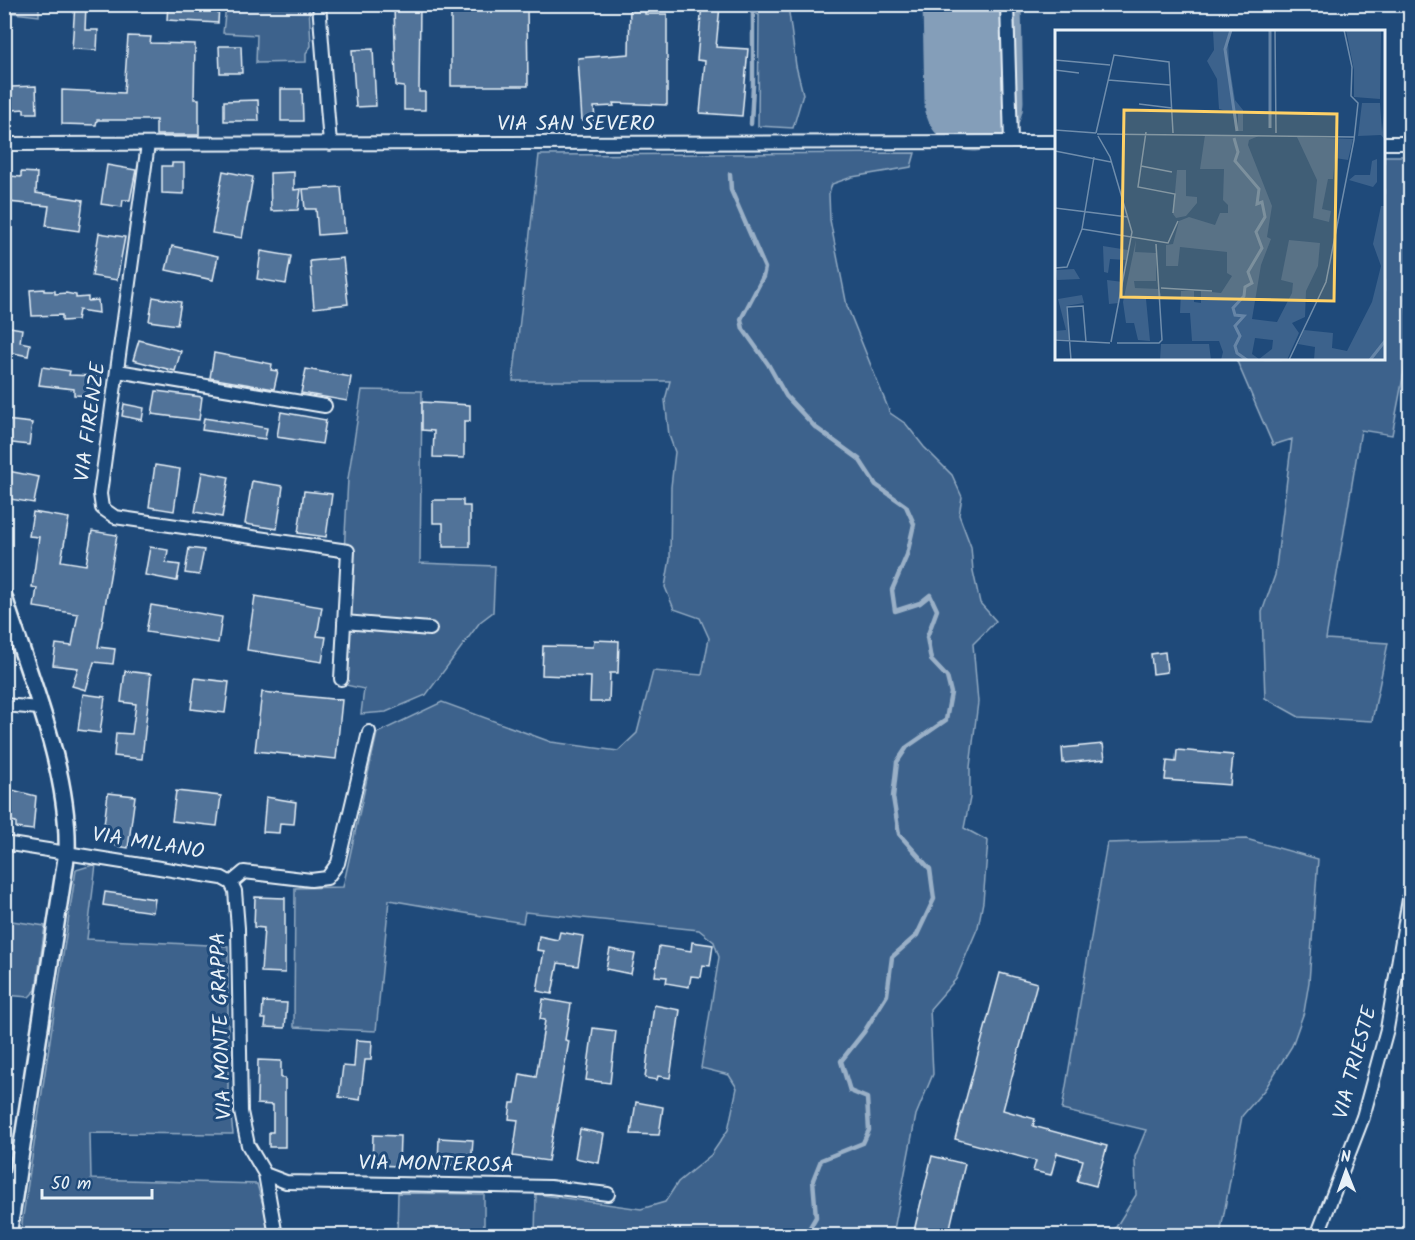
<svg xmlns="http://www.w3.org/2000/svg" width="1415" height="1240" font-family="Kalam,sans-serif">
<rect width="100%" height="100%" fill="#1f4a7a"/>
<filter id="ink" filterUnits="userSpaceOnUse"><feTurbulence type="fractalNoise" baseFrequency=".0167" numOctaves="2"/><feDisplacementMap in="SourceGraphic" scale="12" xChannelSelector="R" yChannelSelector="G"/><feConvolveMatrix kernelMatrix="1 2 1 2 8 2 1 2 1" color-interpolation-filters="sRGB"/></filter>
<g filter="url(#ink)">
<!-- green -->
<path fill="#3c628c" stroke="#92aac2" stroke-width="1.5" d="M4,5H39V16L5,12Z
M226,5H309L311,46L306,53V62L256,63L257,35L223,33Z
M741,5H788L796,66L803,94L793,128L758,126L759,15Z
M915,153L911,167L852,177L832,184L829,194L830,220L847,306L890,413L906,424L924,447L952,475L962,497L959,515L971,547L973,571L980,603L996,621L973,644L978,702L970,767V798L964,828L988,841L983,902L978,927L956,979L930,1009L933,1074L916,1115L893,1235H535L536,1194L641,1209L665,1202L678,1182L711,1155L728,1130L737,1088L729,1075L701,1068L719,957L714,942L699,930L525,912L523,923L389,900L376,1031L294,1027L295,888L343,887L377,733L442,702L551,742L618,751L637,733L653,671L702,675L709,638L700,618L674,609L665,587L670,559L671,487L675,452L669,435L665,400L670,381H513L539,155Z
M1384,156H1410V296H1406L1410,341L1392,435L1361,430L1326,639L1388,643L1372,721L1299,717L1265,698L1262,612L1275,575L1292,439L1273,445L1236,359L1384,358Z
M362,390L422,391L420,563L495,566L493,612L480,622L426,695L386,712L361,714L364,689L337,683L348,479Z
M1246,839L1318,859L1309,982L1304,1012L1292,1046L1265,1089L1242,1116L1220,1235H1111L1136,1195L1135,1157L1146,1130L1062,1110L1107,843Z
M96,864L87,939L228,946V1089L233,1134L90,1133L91,1179L257,1184L268,1222L267,1235L20,1236L76,870Z
M5,920L45,926L36,990L29,997L5,995Z
M5,1143L11,1144L5,1195L4,1143Z
M398,1193L484,1194V1235H397Z"/>
<g fill="none" stroke-linecap="round" stroke-linejoin="round">
<!-- stream -->
<path stroke="#9ab0c7" stroke-width="4.5" d="M750,4L753,14V86L751,124
M730,174L731,190L765,268L763,277L741,319L743,329L768,364L786,396L815,427L859,459L876,485L906,506L914,524L907,555L892,590L895,611L920,603L930,595L937,610L927,637L931,660L947,677L951,693L946,720L907,747L897,762L893,797L899,834L930,869L934,899L917,935L892,957L887,995L864,1032L841,1061L850,1091L867,1098L869,1130L863,1143L821,1160L813,1180L816,1217L805,1236"/>
<!-- runway -->
<path stroke="#849eb9" stroke-width="99" d="M972,4L974,102"/>
</g>
<!-- building -->
<path fill="#517399" stroke="#e8f1f8" stroke-width="1.5" d="M75,4H86L85,30H98L97,50L72,49Z
M168,4H219L218,23L167,20Z
M394,4H420L419,92H425V110H404V87L396,86Z
M451,4H527L528,86H451Z
M630,4H645V14H667V105L613,103L614,106L594,107L595,120L582,121L578,58L629,54Z
M702,4L720,6L716,47L748,49L742,116L700,113L705,61L697,60Z
M128,36L151,37L150,43L195,44L194,99H199V135H156V120H97L96,125L62,124V90L124,93Z
M219,46H241L242,73H220Z
M373,49L376,106L356,107L352,50Z
M36,86L37,113H24V109L12,110L11,87Z
M281,89H302L303,121H281Z
M258,100L259,121H224V101Z
M172,163H184V194L162,193V166H172Z
M107,165L136,170L130,200H123L122,207L101,204Z
M223,171L253,177L242,238L212,233Z
M21,172L37,173L36,193L83,200L79,231L46,226L49,206L8,202L10,176L21,177Z
M294,172V190L301,189L298,210L271,211L270,173Z
M341,187L345,233L318,235L316,209H305L303,189Z
M99,233L125,237L117,280L92,276Z
M172,246L218,256L213,280L166,270Z
M261,251L291,256L286,284L257,279Z
M343,258L348,304L314,308L310,261Z
M44,289V291H55V294L66,293L76,295V298L88,297V301L98,300L99,313L79,310L77,320L62,321V315L32,316L30,290Z
M153,297L181,302L177,325L149,321Z
M4,326L22,329L20,342L30,344L28,356L4,351Z
M139,340L181,351L175,371L133,360Z
M214,353L272,364L271,370L278,371L274,389L210,378Z
M42,367L70,371L69,375L96,376V396L74,395V389L39,385Z
M306,369L351,377L347,401L301,393Z
M156,391L202,397L199,420L152,414Z
M422,402L470,405V421H464V458L433,457L434,431L422,430Z
M124,404L144,408L142,420L122,416Z
M281,412L326,420L322,444L277,437Z
M204,418L267,428L265,439L202,430Z
M5,420L32,423L29,445L4,442Z
M155,465L180,469L174,511L149,507Z
M8,471L39,477L34,503L4,498Z
M202,472L229,477L222,517L195,512Z
M252,481L283,486L277,529L245,524Z
M304,491L332,494L326,537L298,533Z
M433,500H463V506H470V547H443V523H433Z
M33,512L69,518L61,561L86,565L92,531L117,535L98,647L115,649L113,664L94,662L86,690L72,686L78,668L53,665L56,644L72,646L78,614L34,607L37,588L32,587L39,537L29,536Z
M150,547L168,550L166,563L180,565L177,581L145,575Z
M189,548L204,550L199,575L185,573Z
M255,596L322,607L317,636L326,637L322,662L247,650Z
M151,605L222,617L218,643L146,632Z
M594,640L619,641L618,673H610L609,702H590L591,677L542,675L543,646L593,647Z
M1165,652L1167,672L1153,674L1151,654Z
M125,671L151,674L142,759L114,756L116,733L132,734L136,704L121,702Z
M195,678L229,682L225,713L191,709Z
M262,692L342,700L336,759L255,751Z
M83,694L105,697L100,733L78,730Z
M1103,744L1105,759L1063,763L1062,748Z
M1177,750L1233,755L1230,785L1165,780L1167,761L1176,762Z
M12,790L36,796L33,830L16,828V822L5,820L7,804H10Z
M176,791L221,796L217,826L172,821Z
M108,793L135,796L128,848L116,846L118,835L103,833Z
M266,797L296,802L294,824L280,823L279,833L263,832Z
M105,892L155,899L153,912L103,905Z
M255,897L285,898V973L261,972L264,928L254,927Z
M560,932L583,936L578,966L558,963L552,994L537,991L544,951L537,950L539,936L558,940Z
M692,942L713,945L710,966L703,965L701,977L691,976L689,987L666,983L667,977L655,976L659,946L691,951Z
M610,949L635,954L631,974L606,969Z
M1000,973L1037,983L1003,1110L1035,1119L1033,1126L1107,1146L1096,1186L1077,1181L1083,1160L1057,1153L1051,1175L1033,1171L1036,1161L955,1139Z
M543,999L571,1004L565,1040L569,1041L548,1161L513,1156L518,1120L509,1119L511,1103H515L520,1074L536,1077L545,1020L540,1019Z
M263,1002L287,1003L285,1028L265,1027L266,1019H262Z
M654,1005L680,1010L670,1078L658,1076L657,1080L645,1078Z
M593,1028L616,1031L610,1083L586,1080Z
M356,1040L372,1041L371,1060H365L360,1100L339,1097L343,1066L354,1067Z
M258,1060L281,1061V1078H285V1147H269V1132H273V1105L257,1104Z
M636,1102L663,1107L659,1135L631,1134Z
M580,1129L604,1134L599,1163L575,1158Z
M373,1135L400,1136L399,1166L372,1165Z
M439,1138L473,1140L471,1166L438,1164Z
M932,1156L965,1164L948,1236L914,1231Z"/>
<g fill="none" stroke-linecap="round" stroke-linejoin="round">
<defs>
<path id="minor" d="M319,4L330,144
M1007,4L1011,142
M1384,143H1410
M4,144L1056,142
M148,144L100,494L102,508L115,517L348,551L341,679
M118,371L325,406
M344,622L430,629
M4,705L39,708
M4,843L222,878L231,883L244,872L311,880L327,878L338,863L369,732
M231,883L235,891L238,928L241,1112L248,1145L265,1174L276,1236
M265,1174L286,1182L550,1187L608,1194
M1317,1236L1363,1117L1387,1029L1410,893"/>
<path id="tertiary" d="M4,597C29,676 70,770 67,852L8,1236"/>
</defs>
<!-- minor casing -->
<use href="#minor" stroke="#e8f1f8" stroke-width="16"/>
<!-- tertiary casing -->
<use href="#tertiary" stroke="#e8f1f8" stroke-width="20"/>
<!-- minor -->
<use href="#minor" stroke="#1f4a7a" stroke-width="12"/>
<!-- tertiary -->
<use href="#tertiary" stroke="#1f4a7a" stroke-width="15"/>
</g>
</g>
<g text-anchor="middle" dominant-baseline="central" stroke-width="6" stroke-linejoin="round" paint-order="stroke">
<!-- street labels -->
<g font-size="21" fill="#e8f1f8" stroke="#1f4a7a">
<text x="576" y="124">VIA SAN SEVERO</text>
<text transform="translate(91 422) rotate(-82)">VIA FIRENZE</text>
<text transform="translate(148 844) rotate(9)">VIA MILANO</text>
<text transform="translate(222 1026) rotate(-92)">VIA MONTE GRAPPA</text>
<text transform="translate(1356 1063) rotate(-75)">VIA TRIESTE</text>
<text transform="translate(436 1165) rotate(1)">VIA MONTEROSA</text>
</g>
</g>
<!-- overview -->
<g transform="translate(1055 30)">
<rect width="330" height="330" fill="#1f4a7a"/>
<path d="M158,0H177L173,10L174,32L180,70L188,80V101H183V84L164,79L162,49L152,31L159,20ZM291,0H326L325,69L299,67V40ZM307,73H325L327,102L330,73V110L326,105L303,106ZM150,105H206L194,110L193,115L217,176L212,207L216,209L206,235L197,289L222,292L237,263L238,253L226,250L234,210L265,213L263,236L251,261L250,287L237,293L244,303L232,330H166L168,322L164,311H137L135,283H125L126,261H139V272L146,273V261L166,263L177,246L172,243V222L125,217L123,236H111V215L118,214L124,191L134,187L160,195L165,183H173V175L168,170L169,139H145ZM200,308L218,310L217,319L204,329L197,324ZM242,107L298,109L293,130L280,128L278,149H273L267,179L276,181L274,192L258,188L262,150ZM322,129V152L318,157L294,150L300,145H315L317,131ZM122,140H131V166L142,167V173L131,186L121,188L118,184ZM326,176H330V330H259L260,317L243,314L249,300L278,303L277,318L292,321L317,272L326,236L318,214ZM81,210L80,222L101,223V251H79L80,258L104,259L106,265V269H91L95,311L83,310L79,293H71L68,272ZM48,216L73,220L71,230L55,229L53,243L49,242ZM19,239L25,249L2,250L1,240ZM52,250L68,252L64,273L54,274ZM27,265L29,273L11,276L15,310L0,309V301L11,300L3,269ZM154,314L156,330H105L106,314Z" fill="#3c628c" fill-rule="evenodd"/>
<path fill="none" stroke="#6685a7" stroke-width="3" d="M176,0L170,19L182,101M215,0V98M179,108L183,122L180,131L204,159L202,174L207,172L210,187L201,202L207,218L193,242L197,253L190,257L189,266L178,278L180,285L189,286L180,296L185,306L180,316L182,323L192,330M315,330L330,311"/>
<path fill="none" stroke="#6f8dac" stroke-width="1.5" d="M220,0L221,103M0,30L55,35M0,40L24,43M53,50L115,55M84,74L117,78M0,100L41,103M91,102L83,157L120,164L118,183M41,103L59,25L114,32L118,103M42,104L299,107M43,106L55,127L77,202L56,312M0,121L56,132M86,136L117,142M0,178L73,187M27,199L113,213L123,191M0,238L12,237L27,199L39,127M106,258L157,261M0,310L55,313M62,313H104L107,310L101,214M16,330L12,277L28,276L31,312M234,330L271,252L299,110L303,73L296,66L297,37L289,0"/>
<path fill="#ffd166" fill-opacity="0.15" stroke="#ffd166" stroke-width="3" d="M69,80L282,84L279,271L66,267Z"/>
<rect width="330" height="330" fill="none" stroke="#e8f1f8" stroke-width="3"/>
</g>
<!-- margin -->
<rect width="1415" height="1240" fill="none" stroke="#1f4a7a" stroke-width="24"/>
<rect x="12" y="12" width="1391" height="1216" fill="none" stroke="#e8f1f8" stroke-width="2" filter="url(#ink)"/>
<!-- north arrow -->
<g transform="translate(1346 1171) rotate(359)" stroke="#1f4a7a" stroke-width="4.5" paint-order="stroke">
<path d="M0-4.5L10 22L0 15L-10 22Z" fill="#e8f1f8"/>
<text y="-9" font-size="16" font-weight="bold" text-anchor="middle" fill="#e8f1f8">N</text>
</g>
<!-- scale -->
<path d="M42 1189v9h110v-9" fill="none" stroke="#e8f1f8" stroke-width="3"/>
<text x="51" y="1189" font-size="18" fill="#e8f1f8" stroke="#1f4a7a" stroke-width="4.5" paint-order="stroke">50 m</text>
</svg>
